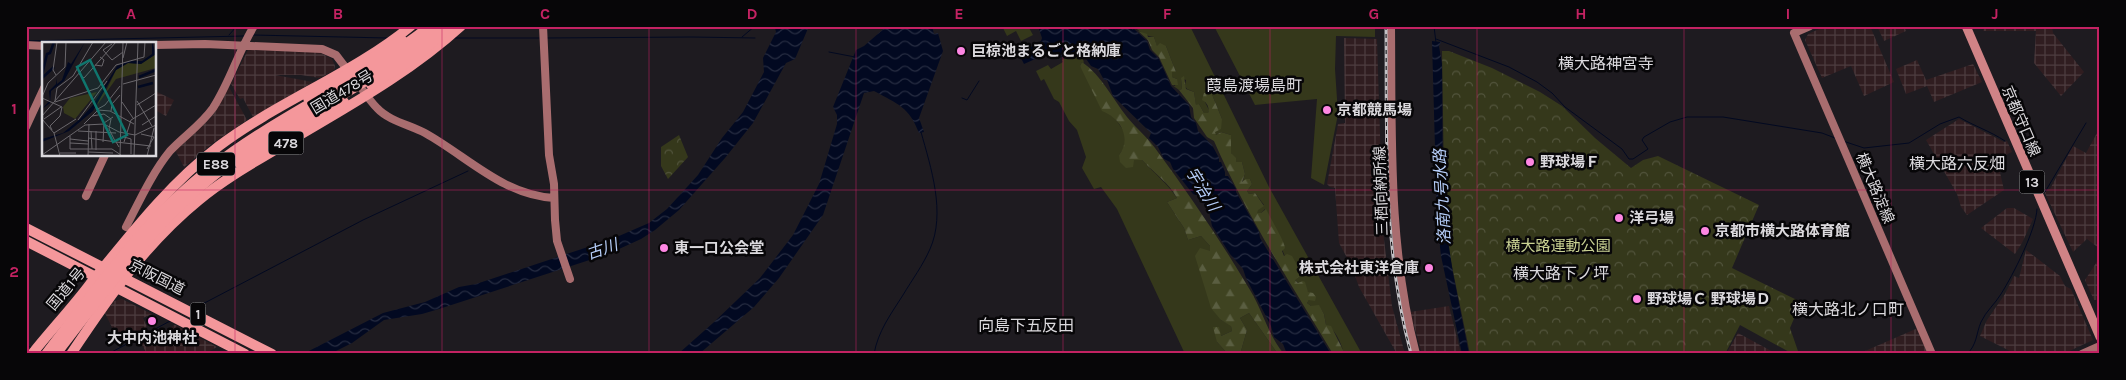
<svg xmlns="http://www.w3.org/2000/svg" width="2126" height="380" font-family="Karla,'Noto Sans JP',sans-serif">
<defs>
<pattern id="industrial-grid" width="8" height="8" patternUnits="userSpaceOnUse" patternTransform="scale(1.25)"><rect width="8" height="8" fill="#301d20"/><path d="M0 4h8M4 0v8" fill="none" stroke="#4d3d40"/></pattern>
<pattern id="forest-firs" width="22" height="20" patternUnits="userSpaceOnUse" patternTransform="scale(1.25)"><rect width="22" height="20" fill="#3f4321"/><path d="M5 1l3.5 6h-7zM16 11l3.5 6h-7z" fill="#5a5e41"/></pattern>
<pattern id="park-crowns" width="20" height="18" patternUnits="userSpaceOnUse" patternTransform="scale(1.25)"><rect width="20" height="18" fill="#35381b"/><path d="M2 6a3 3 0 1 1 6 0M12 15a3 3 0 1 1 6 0" fill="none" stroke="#52543c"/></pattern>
<pattern id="water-waves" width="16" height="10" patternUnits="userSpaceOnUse" patternTransform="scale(1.25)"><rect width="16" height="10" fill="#020921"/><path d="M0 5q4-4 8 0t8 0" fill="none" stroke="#262c41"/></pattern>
</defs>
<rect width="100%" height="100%" fill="#1e1b20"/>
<!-- industrial -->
<path fill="url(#industrial-grid)" d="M1826,26H1870L1894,82L1864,96L1851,66L1822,78L1805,40L1808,34Z
M1877,26H1904L1906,31L1884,41Z
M1985,26H2052L2053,33L2084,72L2061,96L2034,63L2036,31H1983Z
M1344,38L1377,39L1383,231L1392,306L1405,354H1397L1359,287L1352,267L1339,243L1335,188L1330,187L1327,184L1338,124L1345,123Z
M248,50L319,52L332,59L335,66L334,70L320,78L301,75H275L313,82L253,117L243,98L240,99L231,84Z
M1917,60L1926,80L1973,64L1982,82L1934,102L1927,86L1906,94L1896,69Z
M229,87L247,120L213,143L184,167L175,150L211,118Z
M155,91L174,100L166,116L155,110Z
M1959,119L2004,142L2007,141L2012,152L1997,159L2004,190L1967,215L1961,207L1957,194L1926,140Z
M2097,133L2100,137V249L2087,239L2073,252L2044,191L2050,189L2073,146L2086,153Z
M2007,208H2014L2033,219L2022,243L2015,254L1981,228Z
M2026,250L2060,276L2065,286L2071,289L2093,340L2063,354H2016L1980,336L1987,320L2005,294L2014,276L2019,278Z
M2100,257V300H2094L2085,280Z
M122,299L152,314L143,318L147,327L119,342L105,313L114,301Z
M1449,306L1461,354H1422L1410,312Z
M175,325L217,347L204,354H147L141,343Z
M1918,328L1929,354L1866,353L1865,351Z
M1738,333L1777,354H1726Z"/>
<!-- grass -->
<path fill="#35381b" d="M1002,26H1028L1033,35L1021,41L1016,31L1007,36Z
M1134,26H1190L1269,187L1362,354L1344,353C1340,341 1336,330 1326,325L1324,314L1319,306H1311L1307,303L1309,300L1308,292L1295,280L1265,209L1261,213H1257V210L1264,205L1255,193L1249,194L1247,191L1252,184L1250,179L1242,183L1245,174L1242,162L1236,163L1231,153V135L1221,132L1216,135L1214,132L1222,119L1211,92L1205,102L1209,110L1208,113H1204L1199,104L1196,106L1194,92L1187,89L1185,86L1186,80L1181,78L1182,89L1179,90L1172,85L1175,86L1177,79L1172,77V72H1176L1166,46L1157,47L1154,37C1146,36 1139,32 1134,26Z
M1214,26H1375V37L1336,36L1335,69L1338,114L1324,185L1311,178L1317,99L1255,105Z
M1077,51L1082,55L1084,63L1082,62L1080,66L1125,133V147L1119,155L1134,160H1142C1154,173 1168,184 1177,198L1167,202L1184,228L1188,240L1201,236L1210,246L1221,320L1231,325L1232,331L1221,336L1217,342L1228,354H1185L1117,209L1101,187L1094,189L1082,168L1086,157L1077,130L1069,121L1059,102L1054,99L1044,79L1041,81L1036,71L1048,65L1051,69L1063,62L1062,60Z
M1249,313L1278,354H1248L1241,351L1247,330L1240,318Z"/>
<!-- forest -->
<path fill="url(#forest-firs)" d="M1138,31L1147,34L1148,37H1154L1157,46L1160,43L1166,46L1176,72H1172V77L1177,79L1178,85H1172L1159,57L1152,50L1148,40Z
M1082,62C1102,76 1112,98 1127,117C1136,128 1147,137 1155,148C1189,194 1221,241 1250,290C1263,311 1268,335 1284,354H1278L1249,313L1240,318L1247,330L1241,351L1248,354H1228L1217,342L1213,327H1219L1221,336L1232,331L1231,326L1221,320L1211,308L1195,256L1200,248L1210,251V246L1201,236L1188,240L1184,228L1167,202L1177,198C1169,183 1154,173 1142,160H1134L1133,167L1126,168L1120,162L1119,155C1132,139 1121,118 1102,111L1080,66Z
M1184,76L1186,89L1194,92L1196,105L1199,104L1204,113H1208C1210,108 1207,102 1202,100L1204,93L1211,92L1222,119L1221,129L1215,132L1216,135L1221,132L1231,135V153L1236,158V162H1242L1245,174L1242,182L1246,179H1250L1252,184L1247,191L1249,194L1255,193L1264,206L1258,210L1257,213H1261L1266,209C1270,218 1284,240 1285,248L1282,251L1284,256L1287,254L1292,256L1302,274L1295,280L1298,283L1303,281L1305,282L1308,292L1313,293L1316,297L1315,301L1309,300L1307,303L1311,306L1319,305L1324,314L1326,325L1331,326L1345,354H1333C1291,284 1246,215 1214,141L1207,137L1194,118L1193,108L1179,90L1182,89L1181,78Z"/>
<!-- park -->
<path fill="url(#park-crowns)" d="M1442,51H1449L1492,68L1540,92L1562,106L1595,138L1631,168L1643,160L1658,156L1759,205L1732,268L1801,302L1790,328L1799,354H1793L1740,325L1725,354H1470L1448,247L1444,178Z
M679,135L688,157L668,179L661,166V147Z"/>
<!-- water -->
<path fill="url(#water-waves)" d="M779,26H809L795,59L786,63L753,123L725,158L679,210L655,230L641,239L608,254L439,309L422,314L384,320L352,343L330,354H303L383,313L425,302L459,287L476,284L612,239L649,223L667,209L698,175L722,138L743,112L764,72L763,58L776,32L775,28Z
M887,26H932L934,34L938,33L943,51L919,118L924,132L919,133C909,107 898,104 874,91L864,93L823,215L779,278L754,307L699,354H678L713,323L760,278L793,235L819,184L837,124V115L833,107L856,50L864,46Z
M1038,26H1132V30L1134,29L1147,41L1150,50L1159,59L1171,86L1189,105L1191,117L1196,123L1198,131L1212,145L1219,158V162H1221L1225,172V176H1228L1236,189V192L1259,232L1260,238L1331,354H1287L1283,344L1274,337L1271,326L1246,278L1243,269L1230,254L1212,226L1209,211L1198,196L1193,194L1173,169L1170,162L1164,159L1158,147L1149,138L1151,133L1113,96L1107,80H1104L1098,69L1091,66L1080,50L1061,57L1044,55L1024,64L1019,54L1041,41L1042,38Z
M1432,41L1441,42L1439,46L1442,64L1443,207L1453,273L1469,354H1462L1441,256L1437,220Z"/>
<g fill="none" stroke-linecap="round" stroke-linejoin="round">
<!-- stream -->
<path stroke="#020921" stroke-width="1" d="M756,26L767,28
M1434,26L1436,43
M229,35L237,26
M253,35L387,38
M742,37L755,26
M453,38H539
M546,38L692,37L755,38
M1436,39L1509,67L1537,82L1552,93L1565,107L1622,149L1629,159H1633L1648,149L1642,140L1644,137L1670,122L1687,117H1723L1822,133L1835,138
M26,41L244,36
M829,52L855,57
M962,98L967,100L979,81
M1843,141L1864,148L1909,143L1940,124L1959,117C1974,126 1990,131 2005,141
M2045,192L2086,123
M193,309L363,220L468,171
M26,345L32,348
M108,354L172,320
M874,354C878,331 891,314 903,295C912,280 923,265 930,249C946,213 931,168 921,132
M1967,354C1977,345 1976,334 1981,322C1986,311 1995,304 2001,294C2013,275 2036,230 2037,209"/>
<!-- secondary -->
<path stroke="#a96d6f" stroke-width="8" d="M543,26L549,155L554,184L555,220L557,241L570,279
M1391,26C1392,135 1388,248 1416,354
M1810,26L1794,33L1932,354
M26,45L44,46
M155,45L205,44L322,49L336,55L349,72
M356,81C363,90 369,100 377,108C389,121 410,125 425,133C468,157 503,195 554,198
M26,127L44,88
M86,196L105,155
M126,227C139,202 152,173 170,151C184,136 201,125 213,108C230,82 238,52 254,26
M2082,354L2100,346"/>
<!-- primary -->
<path stroke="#d08386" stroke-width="9" d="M1966,26L2100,337"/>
<!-- highway -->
<path stroke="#f4979b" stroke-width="10" d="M26,228L272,354
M26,241L245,354
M32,354C51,330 72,308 90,284C130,235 168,185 219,146C279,101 354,73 411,26
M71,354C109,297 146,243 199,200C223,180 251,164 278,148C341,110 406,76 461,26"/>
<defs>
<path id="rail" d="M1386,26C1387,136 1382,247 1411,354"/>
</defs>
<!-- rail casing -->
<use href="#rail" stroke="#c3c1c5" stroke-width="3"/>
<!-- rail -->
<use href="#rail" stroke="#070608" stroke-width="1" stroke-dasharray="4" stroke-linecap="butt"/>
<!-- highway-bridge -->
<path stroke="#f4979b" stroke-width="10" d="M371,85L415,58L450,26
M308,98L402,40
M240,164L344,102
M46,354C97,288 145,219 211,168C280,114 361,81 430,26
M56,354C109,286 159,215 229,164C298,114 378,83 442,26"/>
</g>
<!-- grid -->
<path fill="none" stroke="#c32262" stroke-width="1" stroke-opacity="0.55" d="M235,26V354M442,26V354M649,26V354M856,26V354M1063,26V354M1270,26V354M1477,26V354M1684,26V354M1891,26V354M26,190H2100"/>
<!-- markers -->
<g fill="#fd86e2" stroke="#070608" stroke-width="2">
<circle cx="961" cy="51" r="5"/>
<circle cx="1327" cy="110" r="5"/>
<circle cx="1530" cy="162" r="5"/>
<circle cx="1619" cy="218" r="5"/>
<circle cx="1705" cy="231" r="5"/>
<circle cx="664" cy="248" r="5"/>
<circle cx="1429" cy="268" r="5"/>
<circle cx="1637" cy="299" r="5"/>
<circle cx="152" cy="321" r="5"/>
</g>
<g text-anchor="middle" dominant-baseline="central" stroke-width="5" stroke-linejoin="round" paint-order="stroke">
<!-- shield labels -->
<g fill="#070608" stroke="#9b9a9d" stroke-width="1">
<rect x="268.5" y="131.5" width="35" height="23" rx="4"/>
<rect x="197" y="152.5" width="38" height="23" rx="4"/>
<rect x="2019.5" y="170.5" width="25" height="23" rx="4"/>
<rect x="190.5" y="302.5" width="15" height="23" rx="4"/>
</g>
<g font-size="14" font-weight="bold" fill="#dbd9dd">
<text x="286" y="143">478</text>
<text x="216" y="164">E88</text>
<text x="2032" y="182">13</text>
<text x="198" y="314">1</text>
</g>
<!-- poi labels -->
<g font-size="15" font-weight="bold" fill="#dbd9dd" stroke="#070608" text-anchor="start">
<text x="971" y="51">巨椋池まるごと格納庫</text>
<text x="1337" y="110">京都競馬場</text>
<text x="1540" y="162">野球場Ｆ</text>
<text x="1629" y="218">洋弓場</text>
<text x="1715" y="231">京都市横大路体育館</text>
<text x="674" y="248">東一口公会堂</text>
<text x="1419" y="268" text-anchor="end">株式会社東洋倉庫</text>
<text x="1647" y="299">野球場Ｃ 野球場Ｄ</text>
<text x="152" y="338" text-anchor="middle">大中内池神社</text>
</g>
<!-- street labels -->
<g font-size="15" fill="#dbd9dd" stroke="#070608">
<text transform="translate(342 92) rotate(-31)">国道478号</text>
<text transform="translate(2021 121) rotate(67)">京都守口線</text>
<text transform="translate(1875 188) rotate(67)">横大路淀線</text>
<text transform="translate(1381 191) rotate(-92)">三栖向納所線</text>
<text transform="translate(157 277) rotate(27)">京阪国道</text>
<text transform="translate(66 289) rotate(-50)">国道1号</text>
</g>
<!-- park labels -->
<g font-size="15" fill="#cad293" stroke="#070608">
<text x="1558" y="246">横大路運動公園</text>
</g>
<!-- neighbourhood labels -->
<g font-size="16" fill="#dbd9dd" stroke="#070608">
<text x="1606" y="63">横大路神宮寺</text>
<text x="1254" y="85">葭島渡場島町</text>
<text x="1957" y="163">横大路六反畑</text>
<text x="1561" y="273">横大路下ノ坪</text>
<text x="1848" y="309">横大路北ノ口町</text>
<text x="1026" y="325">向島下五反田</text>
</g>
<!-- water labels -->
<g font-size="16" font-style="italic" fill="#b5cdf8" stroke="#070608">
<text transform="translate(1203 189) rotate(58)">宇治川</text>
<text transform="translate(1442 197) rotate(-93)">洛南九号水路</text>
<text transform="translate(602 249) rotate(-19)">古川</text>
</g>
</g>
<!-- overview -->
<g transform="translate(42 42)">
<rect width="114" height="114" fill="#1e1b20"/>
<path d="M114,12V26L74,37L56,62L55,61L62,49H64L74,28L86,21L99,22ZM55,50L33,77L22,71L21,65L28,56Z" fill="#35381b"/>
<path d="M43,0L22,39L9,49L8,61L0,67L8,58L7,49L14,42V36L15,42L20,38L26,20L29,22ZM110,0L114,12L99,22L86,21L74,28L51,69L27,89L0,100V97L21,91L38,77L51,63L75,24L88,19H100L110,12Z" fill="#020921"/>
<path fill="none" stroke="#020921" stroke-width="2.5" d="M0,33L5,12L8,11L12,0M97,35L114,28M0,36L12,25M96,45L111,41"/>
<path fill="none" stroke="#6a676c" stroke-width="1" d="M70,2L61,8L70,18L81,10M81,16L85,0M53,23L60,24L62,18L58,15M37,32L42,36L74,0M14,33L11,28L15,0M81,42L114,33M0,55L6,41L23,25L24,0M0,56L20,65L18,74L8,84L10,88M13,59L15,46L31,34L51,0M95,59L110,84M13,60L56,46L74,23L102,15L103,0M80,60L91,76M95,63L114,51M54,68L63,63L78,44M69,69L70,62L78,53M0,74L64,0M50,74L62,72L69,77M0,77L12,91L18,114M2,77L19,65M69,77L67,87L73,99M36,78L65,39M42,82L56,68L68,69L92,82M100,83L114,74M36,89L74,91M49,89L50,107M12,91L34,77M99,92L112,95L105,107M28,94V107H70L79,113M82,95L89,97V112M46,96L74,100M28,97L46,99M61,100L62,81L71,75M82,100L89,78L114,63M28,101L46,102M77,105L74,100L109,104M54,108V89M46,110L71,111M18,111H34M0,113L43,83L62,82L77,90L93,93L114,83M46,114L47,82M78,114L81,0M92,114L96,0M105,114L112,86"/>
<path fill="#0f766e" fill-opacity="0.15" stroke="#0f766e" stroke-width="2.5" d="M48,18L85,93L71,100L35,25Z"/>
<rect width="114" height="114" fill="none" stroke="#dbd9dd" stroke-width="2.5"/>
</g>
<!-- border -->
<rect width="2126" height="380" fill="none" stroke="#070608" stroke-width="55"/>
<rect x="28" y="28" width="2070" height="324" fill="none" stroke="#c32262" stroke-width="2"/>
<g font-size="16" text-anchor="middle" font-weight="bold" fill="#c32262">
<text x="131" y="19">A</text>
<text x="338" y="19">B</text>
<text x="545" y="19">C</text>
<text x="752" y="19">D</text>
<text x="959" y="19">E</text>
<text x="1167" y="19">F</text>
<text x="1374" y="19">G</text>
<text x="1581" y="19">H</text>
<text x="1788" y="19">I</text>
<text x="1995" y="19">J</text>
<text x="14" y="114">1</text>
<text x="14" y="277">2</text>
</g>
</svg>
